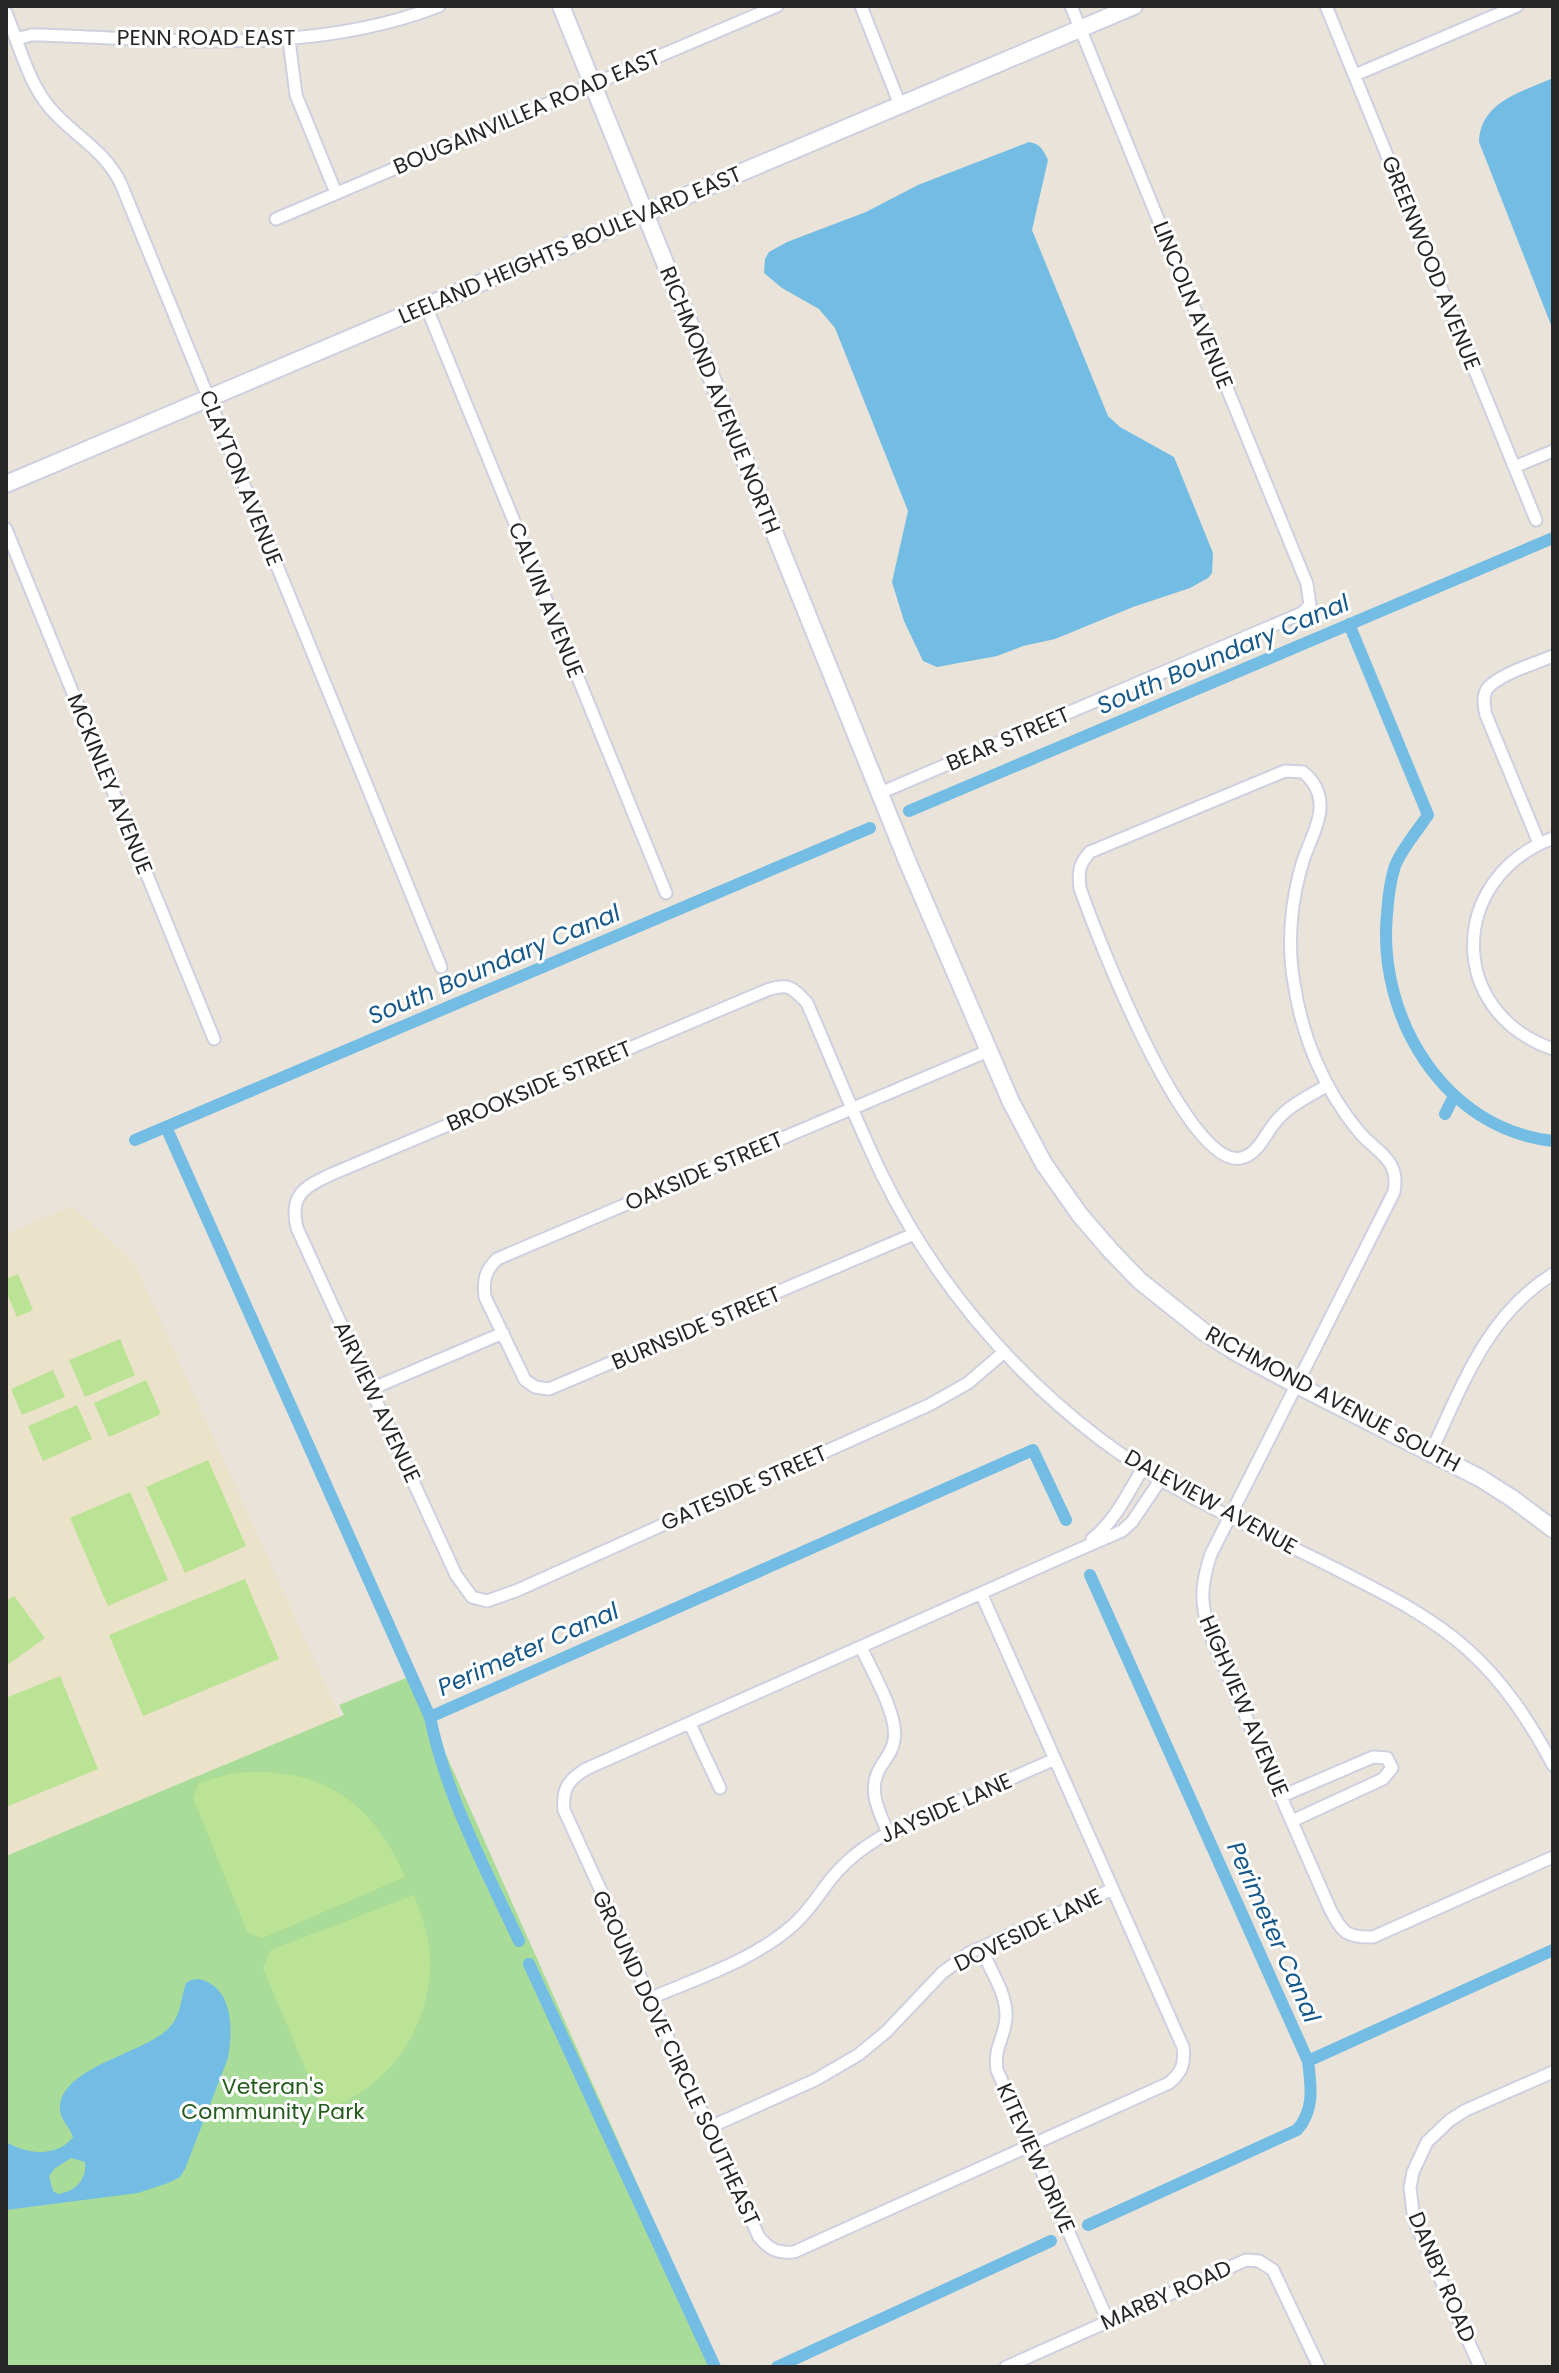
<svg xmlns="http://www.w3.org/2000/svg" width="1559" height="2373" font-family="Poppins,sans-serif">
<rect width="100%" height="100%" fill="#e9e3d9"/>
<!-- education -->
<path fill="#eae2c9" d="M72,1206L134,1262L340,1717L6,1856V1234Z"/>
<!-- green -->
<path fill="#aadc99" d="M411,1676L719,2367H6V1856L344,1715L339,1705Z"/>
<!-- pitch -->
<path fill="#bbe395" d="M18,1274L33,1310L17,1317L6,1291V1279Z
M120,1339L135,1375L85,1397L69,1360Z
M53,1370L65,1397L22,1415L11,1389Z
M146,1380L161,1414L109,1437L94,1403Z
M77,1405L92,1439L43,1461L28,1426Z
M208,1460L246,1546L185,1573L146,1487Z
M130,1492L168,1580L108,1606L70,1518Z
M245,1579L279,1659L143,1716L109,1635Z
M14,1596L45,1638L6,1666V1601Z
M60,1676L98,1769L6,1807V1698Z
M264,1772C276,1773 289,1774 301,1777C354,1791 384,1829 405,1877L263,1938L248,1933L193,1798L199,1783L233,1773Z
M414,1895C418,1907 423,1919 426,1931C439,1987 418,2047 373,2083C362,2093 349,2099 336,2106L319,2101L263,1968L271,1950Z"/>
<!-- water -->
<path fill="#73bce4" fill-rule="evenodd" d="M1553,78V330L1479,142C1480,102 1522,92 1553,78Z
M1029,142C1041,144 1043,150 1048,160L1032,230L1108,416L1120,427L1174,457L1213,553L1212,573L1208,578L1190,588L1133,607L1055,639L1023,646L997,656L937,667L923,661L904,621L892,582L908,511L835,328L819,309L782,288L764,273L765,259L769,252L787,242L866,212L918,185Z
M199,1979C234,1987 233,2030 228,2058L185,2169L180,2177L168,2183L138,2193L6,2210V2142C26,2154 57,2158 73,2137C70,2127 61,2121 60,2110C58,2067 144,2054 169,2028C182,2014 180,2000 186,1983L191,1980ZM71,2158L85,2162C87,2180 75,2192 58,2194L53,2191L49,2176L54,2169Z"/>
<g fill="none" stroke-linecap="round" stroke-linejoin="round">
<!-- canal -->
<path stroke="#73bce4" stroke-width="12" d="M1349,624L1428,815C1418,830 1401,850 1395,866C1390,881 1388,899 1387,914C1377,1017 1444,1129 1553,1141
M909,811L1553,538
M1445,1114L1454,1096
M166,1127L430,1717L1033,1450L1066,1520
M135,1140L870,828
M1090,1575L1308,2061L1553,1950
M430,1717C446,1796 485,1868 519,1941
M529,1964L715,2367
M1088,2225L1297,2130C1315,2110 1311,2086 1308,2061
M777,2367L1051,2241"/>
<defs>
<path id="street" d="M861,6L900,105
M1326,6L1536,520
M6,13C19,44 28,82 50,108C74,136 105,150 121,184L441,967
M17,39L31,35H43C175,40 313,55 439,6
M289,40L296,95L336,193
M1355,75L1517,6
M276,219L777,6
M426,306L666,893
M1514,467L1553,451
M6,529L214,1039
M880,793L1302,613L1310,605L1307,584L1071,6
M1553,838C1448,878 1446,1012 1553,1049
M1539,843L1486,715C1484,707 1482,697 1487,689C1497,675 1536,663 1553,656
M1328,1085C1309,1096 1287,1106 1274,1124C1264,1136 1258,1154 1241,1158C1187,1170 1095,932 1080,888C1078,872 1079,864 1090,852L1285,771L1303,772C1314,781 1321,793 1320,809C1319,826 1308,845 1303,861C1291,899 1287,944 1294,983C1302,1037 1324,1090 1360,1133C1379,1154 1400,1160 1394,1192L1211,1554C1201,1584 1200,1601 1209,1632L1330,1909C1342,1932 1346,1938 1373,1937L1553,1857
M914,1234L549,1389L535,1387L525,1380L485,1297C483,1280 485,1271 497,1259L988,1051
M1004,1352L968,1383L929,1405L518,1590L487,1601L472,1597L456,1575L297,1228C289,1195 304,1187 332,1174L767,990C789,983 792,987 807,1003C832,1060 855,1119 882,1175C933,1279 1008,1369 1100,1439C1171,1493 1259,1530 1338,1570C1383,1593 1429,1615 1467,1649C1504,1682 1530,1722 1553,1765
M371,1389L503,1333
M1431,1452C1463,1384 1487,1315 1553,1274
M1092,1539C1115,1521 1128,1493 1143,1468
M981,1593L1183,2047C1185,2064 1182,2072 1169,2083L794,2252C777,2253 770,2250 759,2237L564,1810C562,1789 568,1780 586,1769L1078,1550L1122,1531L1132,1522L1161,1479
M861,1647C871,1670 899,1716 894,1740C893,1751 885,1759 880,1768C867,1790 879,1811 888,1833
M690,1724L720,1788
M1282,1796L1373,1757L1387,1758L1392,1768L1383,1779L1292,1821
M981,1948C989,1968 1006,1992 1006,2014C1007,2035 993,2046 997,2070L1108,2321
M649,1999C697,1978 752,1961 792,1926C808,1913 818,1895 831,1879C847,1859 866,1845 888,1833L1055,1759
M708,2128L815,2080L858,2055L886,2032L942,1973L969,1953L1113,1889
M1006,2367L1246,2260L1259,2261L1273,2270L1319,2367
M1480,2367L1414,2220L1410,2188L1413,2172L1427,2142L1450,2120L1466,2110L1553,2072"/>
<path id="secondary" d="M561,6L908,863L1011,1102L1044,1164L1080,1215L1111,1251L1140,1281L1204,1332L1239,1354L1297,1385L1480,1478L1513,1499L1553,1529
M6,484L1134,6"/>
</defs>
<!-- street casing -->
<use href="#street" stroke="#cfd0df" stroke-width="15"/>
<!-- secondary casing -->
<use href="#secondary" stroke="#cfd0df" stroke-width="20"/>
<!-- street -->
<use href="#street" stroke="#fff" stroke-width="11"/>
<!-- secondary -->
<use href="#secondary" stroke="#fff" stroke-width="16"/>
</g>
<g text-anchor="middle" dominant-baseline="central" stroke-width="6" stroke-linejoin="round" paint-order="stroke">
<!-- street labels -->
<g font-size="22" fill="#272727" stroke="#fff">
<text x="206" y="37">PENN ROAD EAST</text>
<text transform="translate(527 112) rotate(-23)">BOUGAINVILLEA ROAD EAST</text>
<text transform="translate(570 245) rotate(-23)">LEELAND HEIGHTS BOULEVARD EAST</text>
<text transform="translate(1431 263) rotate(68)">GREENWOOD AVENUE</text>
<text transform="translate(1193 305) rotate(68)">LINCOLN AVENUE</text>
<text transform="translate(720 400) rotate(68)">RICHMOND AVENUE NORTH</text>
<text transform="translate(241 478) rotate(68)">CLAYTON AVENUE</text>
<text transform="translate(546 600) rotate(68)">CALVIN AVENUE</text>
<text transform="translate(1008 739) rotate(-23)">BEAR STREET</text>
<text transform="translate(110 784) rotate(68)">MCKINLEY AVENUE</text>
<text transform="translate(539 1086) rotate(-23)">BROOKSIDE STREET</text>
<text transform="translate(704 1171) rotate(-23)">OAKSIDE STREET</text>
<text transform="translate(696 1328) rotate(-23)">BURNSIDE STREET</text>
<text transform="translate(1333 1399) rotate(28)">RICHMOND AVENUE SOUTH</text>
<text transform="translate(377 1402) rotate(65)">AIRVIEW AVENUE</text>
<text transform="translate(744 1488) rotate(-24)">GATESIDE STREET</text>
<text transform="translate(1211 1502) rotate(29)">DALEVIEW AVENUE</text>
<text transform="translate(1244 1706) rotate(67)">HIGHVIEW AVENUE</text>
<text transform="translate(946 1808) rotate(-24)">JAYSIDE LANE</text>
<text transform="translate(1028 1930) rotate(-26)">DOVESIDE LANE</text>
<text transform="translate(676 2058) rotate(65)">GROUND DOVE CIRCLE SOUTHEAST</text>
<text transform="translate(1036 2158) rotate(66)">KITEVIEW DRIVE</text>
<text transform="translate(1442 2277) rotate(67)">DANBY ROAD</text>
<text transform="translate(1166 2295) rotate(-24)">MARBY ROAD</text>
</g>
<!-- park labels -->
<g font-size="22" fill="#255d1e" stroke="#fff">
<text x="273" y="2086">Veteran's<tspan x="273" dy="25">Community Park</tspan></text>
</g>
<!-- water labels -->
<g font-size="24" font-style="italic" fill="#17598b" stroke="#fff">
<text transform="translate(1223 654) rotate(-23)">South Boundary Canal</text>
<text transform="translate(494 964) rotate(-23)">South Boundary Canal</text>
<text transform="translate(528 1649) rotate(-24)">Perimeter Canal</text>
<text transform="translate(1274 1932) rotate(66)">Perimeter Canal</text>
</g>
</g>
<!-- border -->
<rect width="1559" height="2373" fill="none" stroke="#272727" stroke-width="16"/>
</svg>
